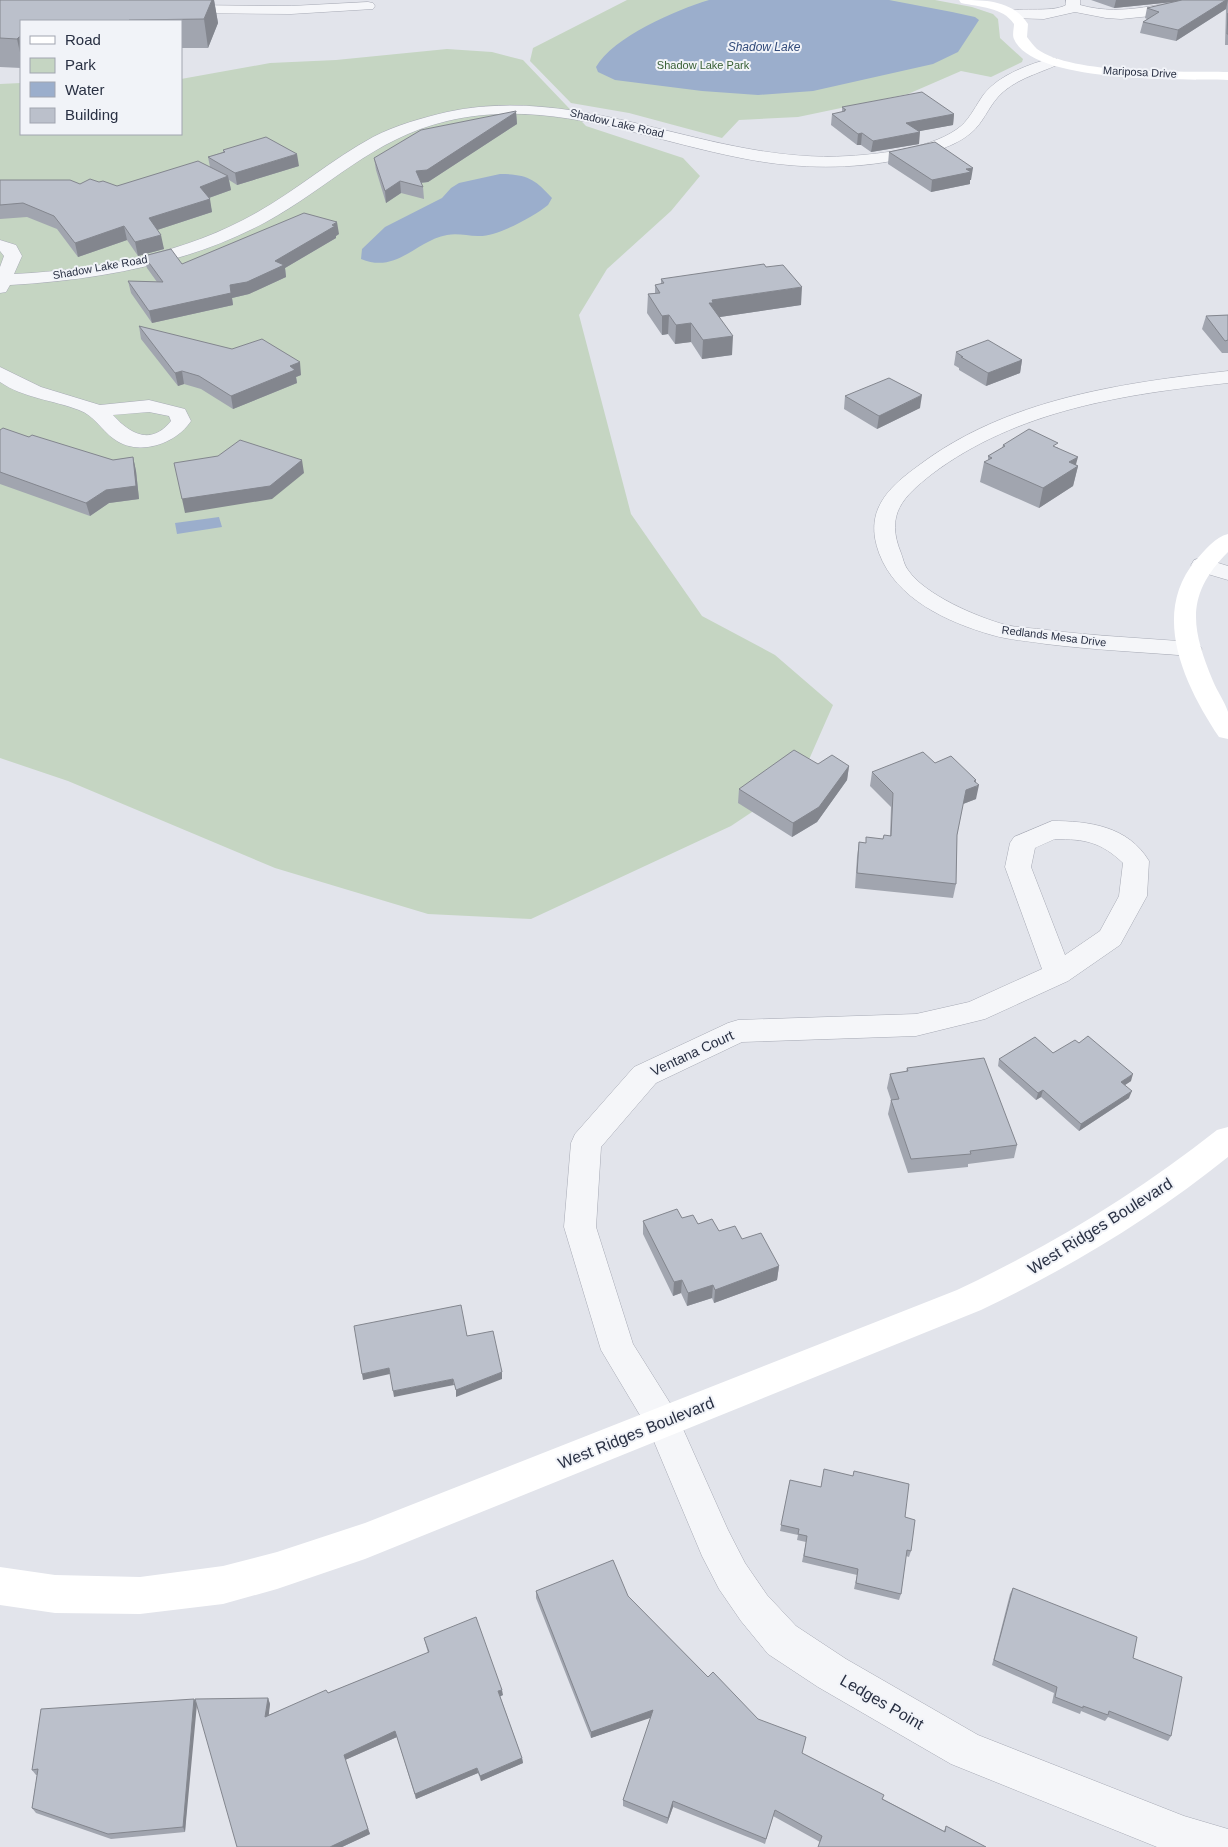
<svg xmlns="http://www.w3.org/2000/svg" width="1228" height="1847" font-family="Arial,sans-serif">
<rect width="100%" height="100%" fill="#e2e4eb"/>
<!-- green -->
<path fill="#c5d5c2" d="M627,0H935L972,7L993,14L998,19L1000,38L1023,59L1022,62L991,77L961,71L908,94L798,117L739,120L722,138L629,113L571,103L530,61L533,48Z
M447,49L492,52L523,60L586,126L683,158L700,176L671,211L607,269L579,315L631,514L702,616L775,655L833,705L800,780L731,826L531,919L428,914L275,868L68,781L0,758V84L21,83V134H181V79L270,63L336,60Z"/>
<!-- water -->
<path fill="#9baecc" d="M709,0H889L952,12L975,17L979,20L958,52L933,64L813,91L758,95L702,91L615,80L598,72L596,67C613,37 676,10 709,0Z
M500,174C527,174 535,179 552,198L548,205C533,217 497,237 478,236C467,236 458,233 447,235C415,241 397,274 361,259L362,249L385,227L442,198L451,188L459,183Z
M219,517L222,527L177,534L175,523Z"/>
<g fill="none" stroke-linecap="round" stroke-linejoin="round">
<defs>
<path id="street" d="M1066,0H1080V5C1128,18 1159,0 1206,0L1204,3L1151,16L1121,19L1106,18L1075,12L1044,19L1012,18L1005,14C1013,5 1051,14 1066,5Z
M368,2L373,3L375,6L373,9L291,14L179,13L172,9L179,5L291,6Z
M1052,58L1057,59L1059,62L1057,65C1037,74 1013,80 998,97C988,108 983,123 971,133C951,150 918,156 892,161C842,170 790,168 741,158C643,139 548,97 447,121C372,139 330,187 266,222C188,264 97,280 10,285L6,292L0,293V267L4,256L0,251V240L16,245L22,256L14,274C97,270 184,254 256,213C297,190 332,159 373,137C396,125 422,118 447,112C585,82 712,165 849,156C882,154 935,148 961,126C971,117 976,105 984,94C999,75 1029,64 1052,58Z
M0,367L41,387L100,405L149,400L185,409L191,421C176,444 138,457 114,439C100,429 95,416 79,410C53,400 23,398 0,382ZM149,412L169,416L171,421C151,446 130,434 113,415Z
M1228,371V383C1125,394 1017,410 932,474C903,497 885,514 901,553C903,558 904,565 908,570C925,595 977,617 1006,625C1019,628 1033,628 1047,630C1094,636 1142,638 1190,642L1198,644L1202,649L1198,654L1190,656C1142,652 1094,650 1046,644C1028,641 1009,640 992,635C947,622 896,599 879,553C864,512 886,489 918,466C1006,399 1121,383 1228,371Z
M1202,558L1228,566V580L1194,570L1191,565L1194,560Z
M1052,821C1089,821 1128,826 1149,861L1147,896L1120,945L1068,981L985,1019L916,1036L742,1042L656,1083L601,1147L596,1227L633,1344L675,1411L728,1530L745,1563L767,1595L796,1626L846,1659L978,1735L1184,1816L1228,1829V1847H1157L951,1764L818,1687L768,1654L741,1621L719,1589L702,1556L650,1432L601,1350L564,1227L571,1143L575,1134L634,1067L728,1023L738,1020L916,1014L969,1002L1042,969L1005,867L1010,843L1014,837ZM1055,839C1085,839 1101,842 1123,863L1119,896L1100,931L1065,955L1031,867L1035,848Z"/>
</defs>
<!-- street casing -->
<use href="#street" stroke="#a7aab5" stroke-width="1"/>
<!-- street -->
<use href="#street" fill="#f5f6f9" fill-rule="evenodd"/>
<!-- secondary -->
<path fill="#fff" fill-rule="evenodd" d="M959,0C986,0 1012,0 1028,24L1027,37C1030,41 1034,46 1037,49C1072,75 1183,71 1228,72V80C1185,79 1033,84 1014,39C1012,35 1014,28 1014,24C1003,7 979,7 961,3Z
M1228,534V552C1185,595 1191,628 1213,681C1217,691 1225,702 1228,712C1228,720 1228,731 1228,739L1219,737C1185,686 1150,614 1196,560C1205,550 1215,537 1228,534Z
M1228,1127V1157C1152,1218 1069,1268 981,1310L365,1559L277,1589L223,1604L140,1614L55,1613L0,1605V1567L55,1575L140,1577L223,1566L277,1552L365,1523L957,1290C1050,1246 1136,1194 1217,1130Z"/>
</g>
<!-- wall -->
<path fill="#a1a5af" d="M0,0H214L218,23L208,48H181V21H21V68L0,67Z
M1091,0H1228V45H1225L1226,9L1176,41L1140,33L1143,22L1147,19L1145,18L1147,8L1173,2L1114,8Z
M842,107L954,114L953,125L919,131V144L871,152L861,145H857L831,125L832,114L842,112Z
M516,112L517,124L428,182L421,183L423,187L424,199L401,193L386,203L376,170L374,158Z
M223,150L299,166L237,185L229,180L231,190L209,198L212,212L157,230L164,249L138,256L127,240L78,257L57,229L27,217L0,219V180L80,184L99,182L117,186L210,167L208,157L223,152Z
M889,152L971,180H970V184L931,192L888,164Z
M339,234L336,236V238L285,268L286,277L249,294L232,298L233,305L152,323L131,293L128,281L157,282L147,268L144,256L182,264Z
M661,279L801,305L720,317L732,355L702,359L691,342L675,344L668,334L662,335L647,313L648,294L655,293V285L661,284Z
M1228,315V353H1222L1202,329L1206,316Z
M139,326L301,375L296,377L297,383L233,409L201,389L184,384L178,386L141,339Z
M956,352L1022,360L1020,373L986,386L959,370V368L954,365Z
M845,396L920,408L877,429L844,409Z
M0,430L29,437L113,460L133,457L136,471L139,499L109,503L90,516L0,484Z
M1003,445L1057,447L1078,466L1073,486L1039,508L980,482L984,462L988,460V456L1002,448Z
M935,763L976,782V799L963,804L957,835L956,884L953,898L855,888L857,857L859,842L865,843L883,839L890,836L891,807L870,786L872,772Z
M818,764L849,766L847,780L817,822L792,837L738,803L739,789Z
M1053,1053L1131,1081L1125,1085L1129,1098L1079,1131L1041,1097L1036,1100L998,1066L999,1059Z
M907,1068L1017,1145L1014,1158L968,1164V1167L908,1173L888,1114L891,1100L887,1088L890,1074L906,1072Z
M682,1218L742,1239L779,1266L777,1280L714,1303L712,1298L687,1306L681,1293L673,1296L643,1234V1221Z
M790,1480L905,1517L911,1551L909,1557L906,1556L901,1594L899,1600L854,1589L857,1575L802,1562L806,1542L797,1540L798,1535L780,1531Z
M1013,1588L1133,1658L1171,1736L1168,1741L1108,1717L1105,1721L1081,1711L1080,1714L1052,1703L1054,1693L992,1665L1010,1594Z
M536,1591L628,1596L708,1677L758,1719L802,1753L883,1799L944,1831L946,1826L986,1847L820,1842L773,1816L765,1844L673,1807L667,1824L623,1806V1800L651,1717L591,1738L536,1598Z
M424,1638L503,1695L500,1696L522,1758L523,1763L481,1781L478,1773L416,1799L397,1737L345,1760L370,1834L342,1847H237L268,1698L270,1704L268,1715L328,1693L428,1653Z
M194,1699L185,1832L111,1839L36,1813L32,1808L37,1775H36L32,1770Z"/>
<!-- shaded-wall -->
<path fill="#83868e" d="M212,0H214L218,23L208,48L204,19Z
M1116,0H1193L1114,8Z
M1226,0H1228L1226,9L1176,41L1178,30Z
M19,37L21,46V57L17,39Z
M516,112L517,124L428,182L417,183L416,171Z
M954,114L953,125L904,134L906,123Z
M920,132L919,144L871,152L873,141Z
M862,133L861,145H857L858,134Z
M297,154L299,166L237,185L235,173Z
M973,168L971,180H970V184L931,192L932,180L966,169Z
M228,176L231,190L203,200L200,187Z
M400,181L401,193L386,203L385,191Z
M210,199L212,212L151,232L149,218Z
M337,222L339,234L336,236V238L285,268L286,277L249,294L232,298L233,305L152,323L149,311L230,285L275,261Z
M124,226L127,240L78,257L75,243Z
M161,235L164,249L138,256L135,242Z
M802,287L801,305L713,318L709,303L712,300Z
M669,315L668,334L662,335V316Z
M691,323V342L675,344L676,325Z
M733,336L732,355L702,359L703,340Z
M1022,360L1020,373L986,386L988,373Z
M300,362L301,375L296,377L297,383L233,409L231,396L290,366Z
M182,371L184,384L178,386L175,373Z
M922,395L920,408L877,429L879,416Z
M133,457L136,471L139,499L109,503L90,516L86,503L106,490Z
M1078,457L1075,468L1078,466L1073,486L1039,508L1043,488L1069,462Z
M302,460L304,473L272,499L185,513L182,499Z
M849,766L847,780L817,822L792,837L793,823Z
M976,780L975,787L979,785L976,799L963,804L966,790L974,781Z
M1133,1074L1131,1081L1119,1089L1121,1082Z
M1043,1090L1041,1097L1036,1100L1038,1093Z
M1132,1091L1129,1098L1079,1131L1081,1124Z
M779,1266L777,1280L714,1303L715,1290Z
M682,1280L681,1293L673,1296L674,1282Z
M713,1285L712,1298L687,1306L688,1293Z
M389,1368L390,1374L363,1380L362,1374Z
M502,1372V1379L456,1397V1390Z
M453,1379L454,1385L394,1397L393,1391Z
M502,1690L503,1695L499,1697L498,1691Z
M268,1698L270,1704L268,1722L265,1717Z
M194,1699L197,1704L185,1832L183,1827Z
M653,1710V1717L591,1738V1732Z
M395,1731L397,1737L345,1760L344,1755Z
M522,1758L523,1763L481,1781L480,1776Z
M477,1768L478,1773L416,1799L415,1794Z
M673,1801V1807L667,1824L668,1818Z
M368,1829L370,1834L342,1847H330Z"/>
<!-- building -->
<path fill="#bbc0cb" stroke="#83868e" d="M0,0H212L204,19L129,20L128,21H21V37H19L17,39L0,38Z
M1182,0H1226L1178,30L1143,22L1159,12L1147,8Z
M1228,13V34H1227Z
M922,92L954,114L906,123L920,132L873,141L862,133L858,134L832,114L845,111L844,110H846L842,107Z
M516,111V112L427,170L416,171L423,187L400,181L385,191L374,158L421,130Z
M266,137L297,154L235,173L208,157L225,152L223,150Z
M935,142L973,168L966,169L971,172L932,180L889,152Z
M198,161L228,176L200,187L210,199L149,218L161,235L135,242L124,226L75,243L54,216L23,203L0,205V180H70L80,184L90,179L99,182L103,181L117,186Z
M304,213L337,222L332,225L335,226L275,261L284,265L247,282L230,285L231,293L149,311L128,281L163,282L144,256L171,249L182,264Z
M764,264L766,267L783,265L802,287L712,300L713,303H709L733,336L703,340L691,323L676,325L669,315L662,316L648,294L660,293L655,285L664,283L661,279Z
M1228,315V340L1225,341L1206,316Z
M139,326L232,349L262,339L300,362L290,366L295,370L231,396L199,376L182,371L175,373Z
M988,340L1022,360L988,373L961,357H963L956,352Z
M889,378L922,395L879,416L845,396Z
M3,428L29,437L32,435L113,460L133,457L136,486L106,490L86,503L0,472V430Z
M1029,429L1058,443L1053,446L1078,457L1069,462L1078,466L1043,488L984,462L992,458L988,456L1005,446L1003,445Z
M240,440L302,460L270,486L182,499L174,463L218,456Z
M794,750L818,764L832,755L849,766L819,807L793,823L739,789Z
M923,752L935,763L951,756L976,780L974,781L979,785L966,790L957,835L956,884L857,873L859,842L866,843V837L883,839L884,835L891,836L893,793L872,772Z
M1088,1036L1133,1074L1121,1082L1132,1091L1081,1124L1043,1090L1038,1093L999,1059L1035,1037L1053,1053L1075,1040L1079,1043Z
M984,1058L1017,1145L970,1151L971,1154L911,1159L891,1100L899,1099L890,1074L908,1071L907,1068Z
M677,1209L682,1218L693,1215L698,1224L712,1219L719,1231L735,1226L742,1239L761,1233L779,1266L715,1290L713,1285L688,1293L682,1280L674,1282L643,1221Z
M461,1305L467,1336L493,1331L502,1372L456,1390L453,1379L393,1391L389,1368L362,1374L354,1326Z
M824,1469L853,1476L854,1471L909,1484L905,1517L915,1520L911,1551L907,1550L901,1594L856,1583L858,1569L804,1556L807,1536L798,1534L799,1529L781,1525L790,1480L821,1487Z
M613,1560L628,1596L708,1677L713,1672L758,1719L806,1737L802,1753L884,1795L882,1799L945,1832L946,1826L986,1847H818L822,1836L775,1810L766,1839L673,1801L668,1818L623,1800L653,1710L591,1732L536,1591Z
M1013,1588L1137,1637L1133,1658L1182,1677L1171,1736L1109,1711L1108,1715L1083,1706V1708L1055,1697L1057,1687L994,1660Z
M476,1617L502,1690L498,1691L522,1758L480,1776L477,1768L415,1794L395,1731L344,1755L368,1829L330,1847H237L195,1699L268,1698L265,1717L326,1690L328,1693L429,1652L424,1638Z
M194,1699L183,1827L108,1834L32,1808L38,1769L32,1770L41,1709Z"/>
<g text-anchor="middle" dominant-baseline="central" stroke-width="4" stroke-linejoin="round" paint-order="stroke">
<!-- far-park labels -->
<g font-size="11" fill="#396036" stroke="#f1f3f8">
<text x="703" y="65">Shadow Lake Park</text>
</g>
<!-- far-street labels -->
<g font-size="11" fill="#293043" stroke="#f1f3f8">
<text transform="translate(1140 72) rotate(3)">Mariposa Drive</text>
<text transform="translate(617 123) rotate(13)">Shadow Lake Road</text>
<text transform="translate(100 267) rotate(-10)">Shadow Lake Road</text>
<text transform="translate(1054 636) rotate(7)">Redlands Mesa Drive</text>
</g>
<!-- far-water labels -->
<g font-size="12" font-style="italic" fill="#314a79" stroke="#f1f3f8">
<text x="764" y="47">Shadow Lake</text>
</g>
<!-- street labels -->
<g font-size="14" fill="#293043" stroke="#f1f3f8">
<text transform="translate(692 1053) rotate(-25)">Ventana Court</text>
</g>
<!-- near-street labels -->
<g font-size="16" fill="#293043" stroke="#f1f3f8">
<text transform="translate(1100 1226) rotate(-32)">West Ridges Boulevard</text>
<text transform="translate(636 1433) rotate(-22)">West Ridges Boulevard</text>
<text transform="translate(882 1702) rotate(30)">Ledges Point</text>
</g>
</g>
<!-- legend -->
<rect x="20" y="20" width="162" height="115" fill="#f1f3f8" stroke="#a1a5b0"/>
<rect x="30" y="36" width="25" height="8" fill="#ffffff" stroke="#a1a5b0"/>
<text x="65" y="45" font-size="15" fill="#293043">Road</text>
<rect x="30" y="58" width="25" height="15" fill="#c5d5c2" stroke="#a1a5b0"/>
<text x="65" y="70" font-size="15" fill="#293043">Park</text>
<rect x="30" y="82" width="25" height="15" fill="#9baecc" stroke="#a1a5b0"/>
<text x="65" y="95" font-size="15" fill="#293043">Water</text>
<rect x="30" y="108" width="25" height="15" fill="#bbc0cb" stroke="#a1a5b0"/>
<text x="65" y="120" font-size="15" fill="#293043">Building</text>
</svg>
